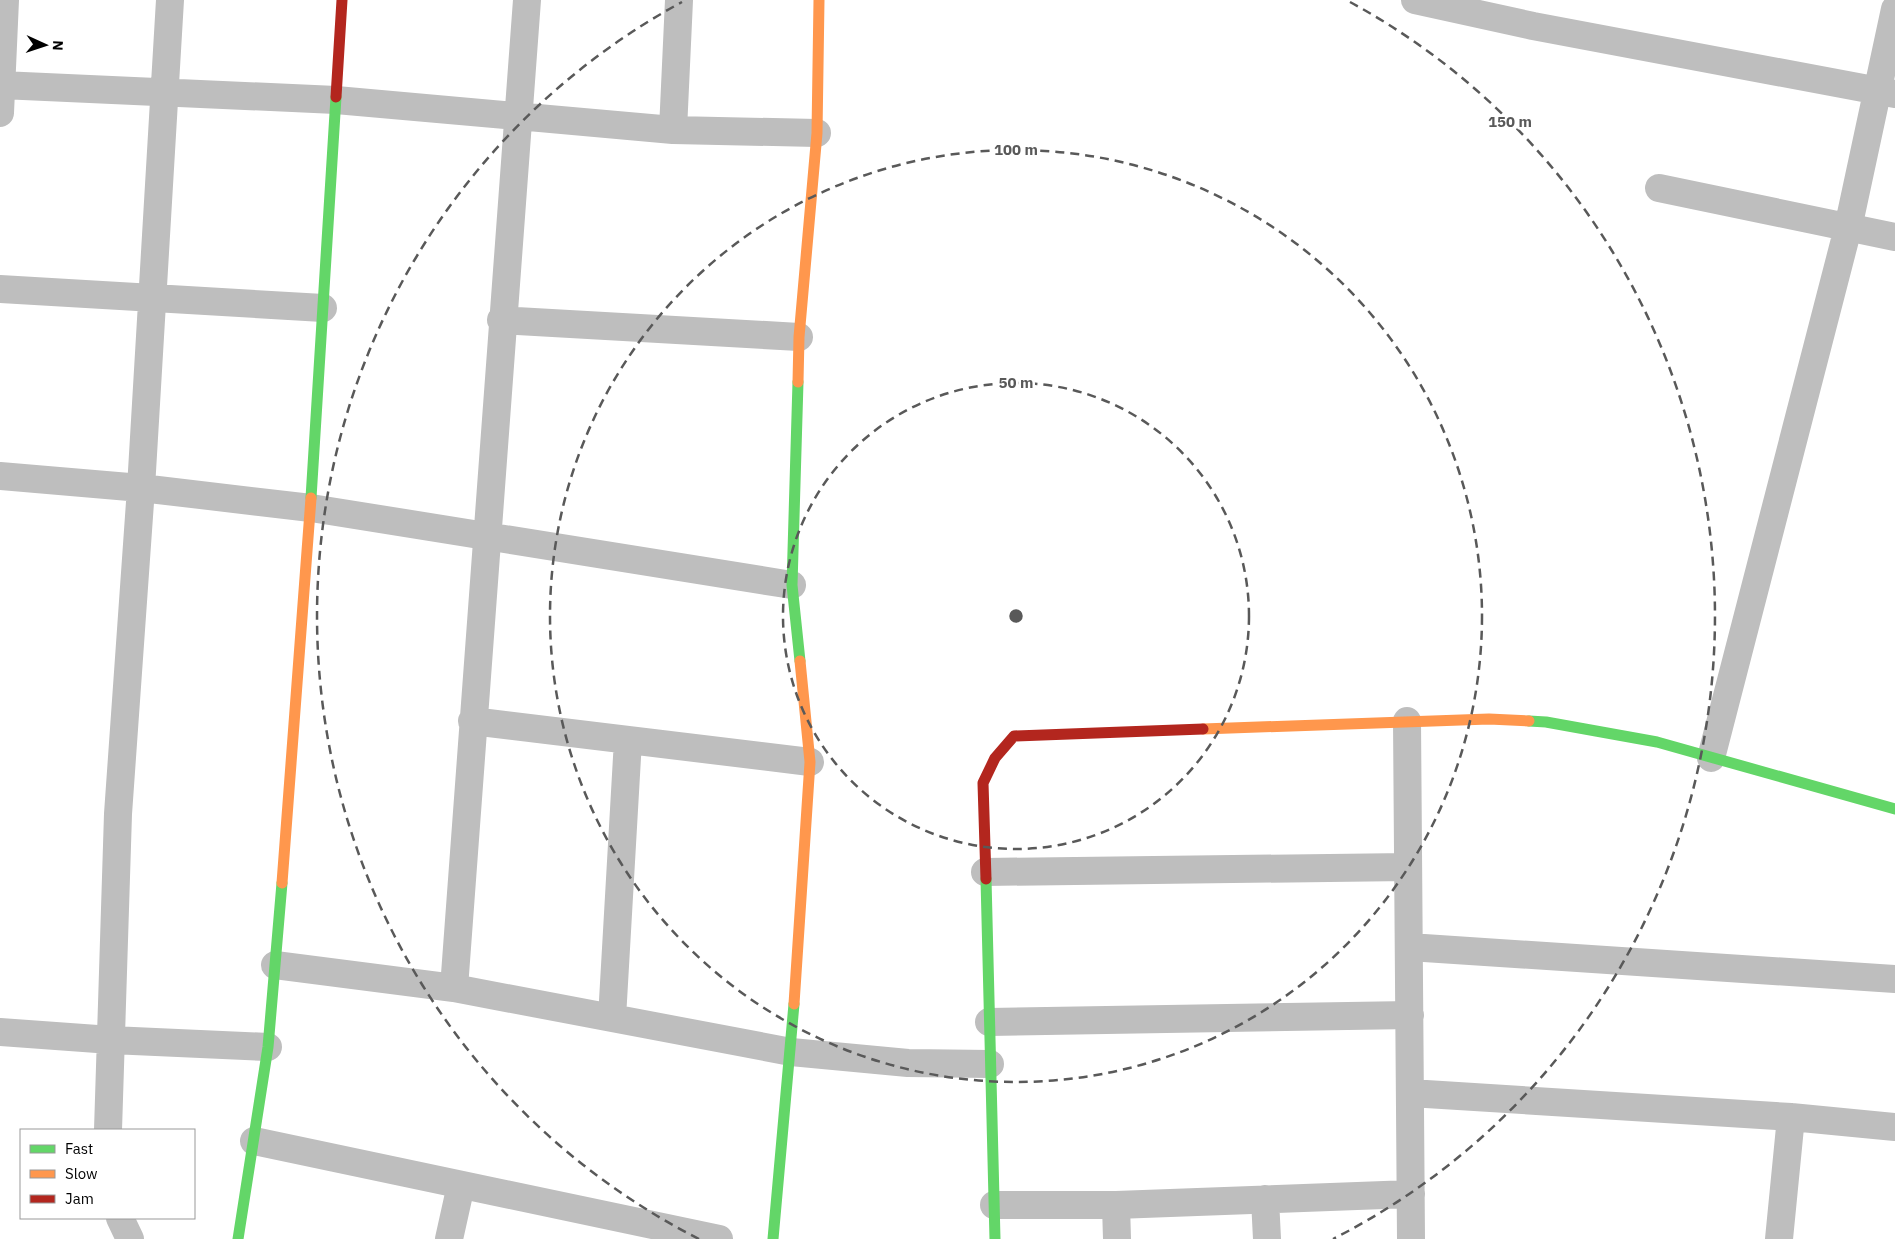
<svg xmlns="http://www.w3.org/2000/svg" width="1895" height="1239" font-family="'IBM Plex Sans',sans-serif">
<rect width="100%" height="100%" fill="#fff"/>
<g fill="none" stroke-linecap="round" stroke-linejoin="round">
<!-- street -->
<path stroke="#bebebe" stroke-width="28" d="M1415,0L1533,26L1895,94
M1,85L336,100L673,130L817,133
M0,113L5,0
M673,130L679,0
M1659,188L1895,237
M0,289L323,308
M501,320L799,337
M0,476L141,488L311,508L792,585
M472,721L810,762
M1407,721L1411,1239
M1711,758L1848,228L1895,9
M985,872L1408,867
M1409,947L1895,979
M275,965L454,988L791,1052L908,1063L990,1064
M454,988L527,0
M612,1018L628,740
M989,1022L1410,1015
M0,1032L111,1040L268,1047
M1410,1093L1791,1117L1895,1127
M108,1130L118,814L141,488L170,0
M254,1141L719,1239
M1265,1199L1267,1239
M994,1205H1116L1411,1194
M1116,1205L1117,1239
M120,1218L130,1239
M449,1239L461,1185
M1779,1239L1791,1117"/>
<!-- fast -->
<path stroke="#63d668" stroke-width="11" d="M798,382L792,585L800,661
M311,498L336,97
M1529,721L1546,722L1657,742L1895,809
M986,879L995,1239
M238,1239L268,1047L282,883
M773,1239L794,1004"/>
<!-- slow -->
<path stroke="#ff974d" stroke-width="11" d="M798,382L799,337L817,133L819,0
M1203,729L1489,719L1529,721
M282,883L311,498
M794,1004L810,762L800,661"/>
<!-- jam -->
<path stroke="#b3261e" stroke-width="11" d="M336,97L342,0
M986,879L983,783L995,758L1014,736L1203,729"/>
</g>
<!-- distance rings -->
<g fill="none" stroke="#595959" stroke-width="2.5" stroke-dasharray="9 6">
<circle cx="1016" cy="616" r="233"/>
<circle cx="1016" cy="616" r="466"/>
<path d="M699 1239A699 699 0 0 1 682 2M1350 2A699 699 0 0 1 1333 1239"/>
</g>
<circle cx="1016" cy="616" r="8" fill="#595959" stroke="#fff" stroke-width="2.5"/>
<g font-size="15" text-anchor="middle" font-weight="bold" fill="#595959" stroke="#fff" stroke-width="5" stroke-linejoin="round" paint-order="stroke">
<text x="1510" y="127">150 m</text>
<text x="1016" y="155">100 m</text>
<text x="1016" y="388">50 m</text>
</g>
<!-- legend -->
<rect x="20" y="1129" width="175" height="90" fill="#ffffff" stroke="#999999"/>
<rect x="30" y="1145" width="25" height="8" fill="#63d668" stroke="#999999"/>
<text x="65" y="1154" font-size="15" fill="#000000">Fast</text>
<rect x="30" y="1170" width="25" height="8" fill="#ff974d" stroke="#999999"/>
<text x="65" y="1179" font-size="15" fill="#000000">Slow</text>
<rect x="30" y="1195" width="25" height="8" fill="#b3261e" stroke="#999999"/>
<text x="65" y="1204" font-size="15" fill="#000000">Jam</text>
<!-- north arrow -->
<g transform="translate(45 45) rotate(93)" stroke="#ffffff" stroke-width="4" paint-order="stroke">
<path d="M0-4L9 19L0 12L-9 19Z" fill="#000000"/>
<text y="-8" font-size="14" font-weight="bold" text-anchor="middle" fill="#000000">N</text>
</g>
</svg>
